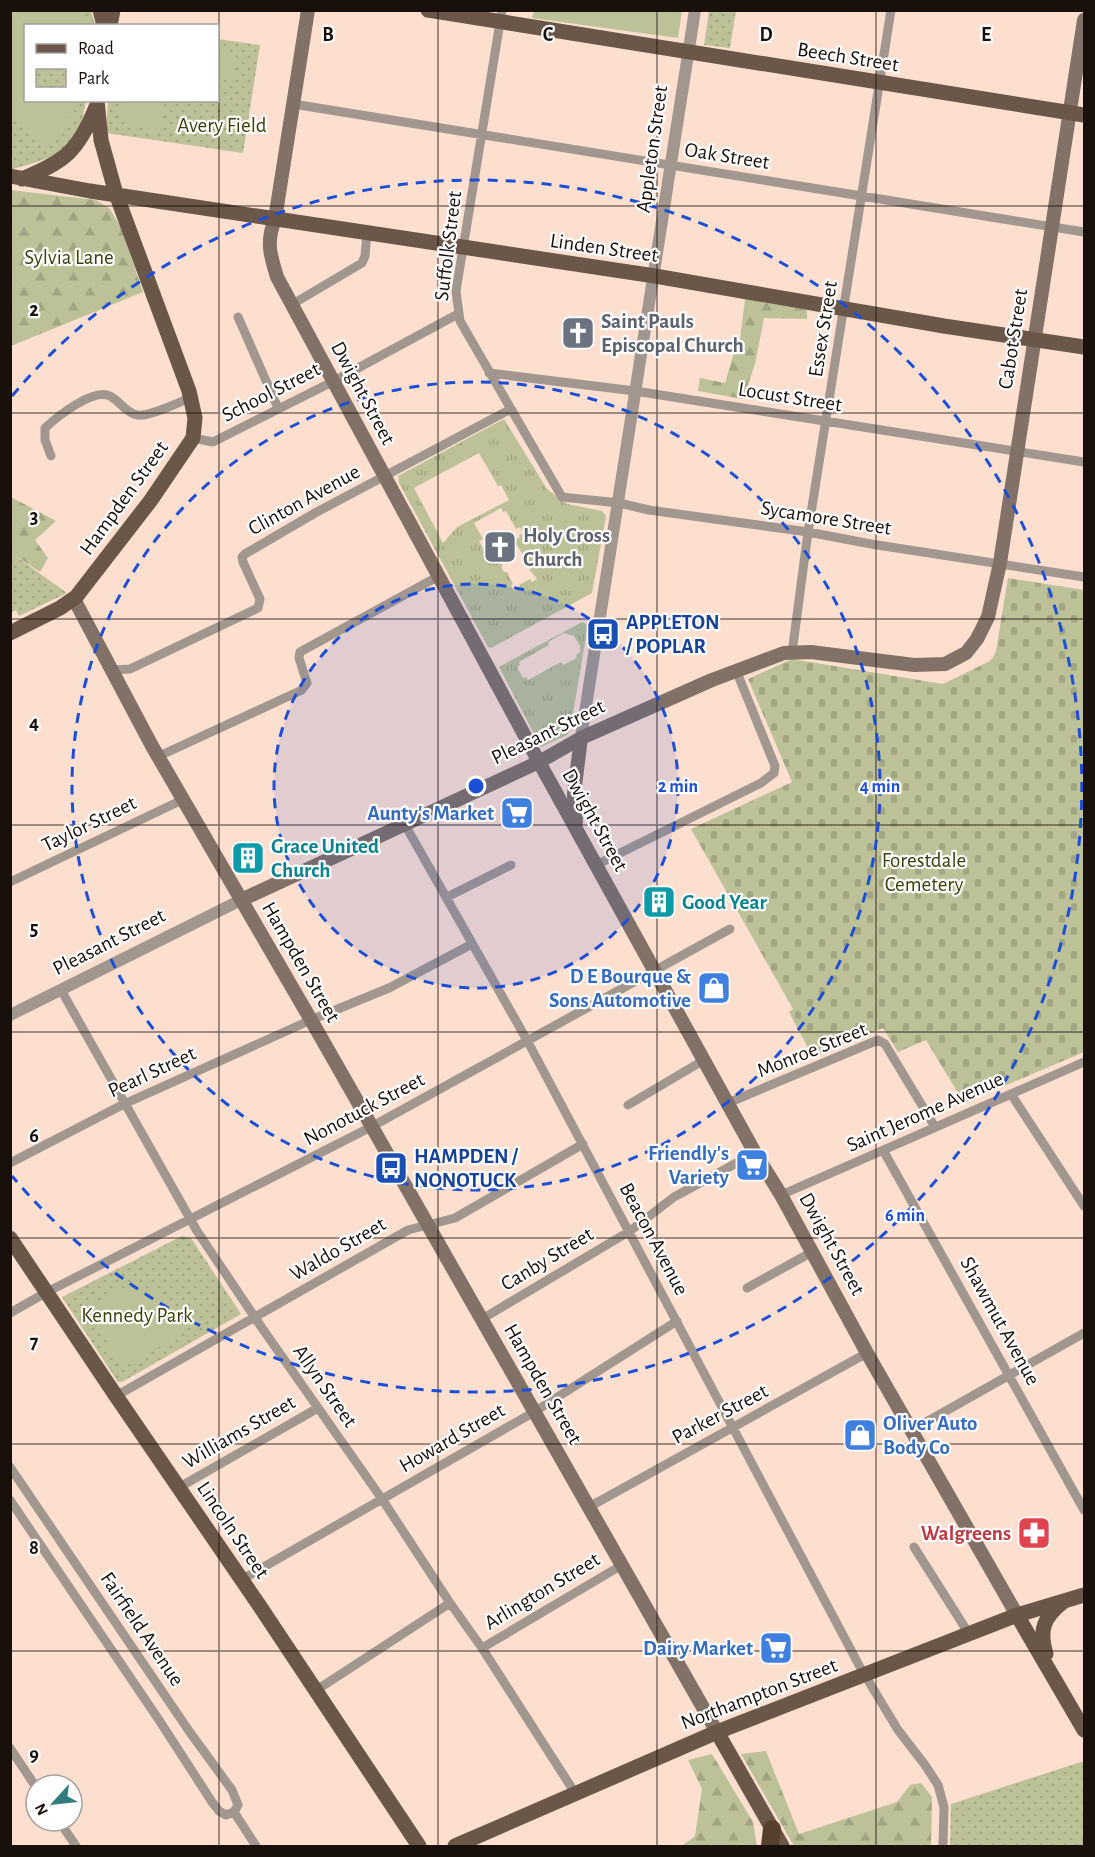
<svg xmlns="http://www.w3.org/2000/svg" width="1095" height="1857" font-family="'Alegreya Sans',sans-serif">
<defs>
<pattern id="grass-tufts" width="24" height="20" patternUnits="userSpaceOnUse" patternTransform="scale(1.5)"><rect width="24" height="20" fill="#bcc197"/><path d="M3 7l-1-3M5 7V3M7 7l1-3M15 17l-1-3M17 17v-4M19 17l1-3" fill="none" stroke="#a1a581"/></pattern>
<pattern id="forest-firs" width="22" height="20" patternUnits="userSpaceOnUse" patternTransform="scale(1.5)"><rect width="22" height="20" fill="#bcc197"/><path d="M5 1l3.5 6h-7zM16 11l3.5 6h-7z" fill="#a1a581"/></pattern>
<pattern id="cemetery-stones" width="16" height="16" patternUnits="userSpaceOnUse" patternTransform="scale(1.5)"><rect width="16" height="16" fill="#bcc197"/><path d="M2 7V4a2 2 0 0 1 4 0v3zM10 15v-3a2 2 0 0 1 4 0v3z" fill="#a1a581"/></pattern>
<pattern id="park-dots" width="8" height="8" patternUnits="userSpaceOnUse" patternTransform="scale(1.5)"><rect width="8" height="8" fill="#bcc197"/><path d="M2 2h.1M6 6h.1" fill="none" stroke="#a1a581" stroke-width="1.8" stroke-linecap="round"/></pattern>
</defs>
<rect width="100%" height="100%" fill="#fcdfcf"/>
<!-- grass -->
<path fill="url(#grass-tufts)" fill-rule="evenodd" d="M504,419L547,489L567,504L602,511L606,516L592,593L491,648L488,647L399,483L398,476ZM479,453L498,486L501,485L509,500L457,527L443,543L414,488ZM501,508L503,512L506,511L516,529L520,527L523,533L519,535L520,537L514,541L526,559L525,561L528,566L533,560L538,563L536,567L529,569L537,579L532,582L530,579L519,585L520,588L514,591L511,586L513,584L507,572H504L501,567L503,566L496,553L488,557L479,541L483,539L474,523Z
M582,622L588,625L570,731L567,735L541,747L499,667ZM564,633L574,636L580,646V652L576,655L577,658L563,665L561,662L528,680L526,677L523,678L517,667L520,665L519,662L549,645L548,642Z"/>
<!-- forest -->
<path fill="url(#forest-firs)" d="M10,190L96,200L110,209L121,228L143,292L11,346Z
M745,299L807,310V319L764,318L755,364L743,399L698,391L700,378L725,383L735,349L739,348Z
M11,497L56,521L35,540L48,558L40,572L11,553Z
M766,1751L799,1834L897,1802L910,1785L921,1783L932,1797L931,1846H794L741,1754Z
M712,1754L753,1822L757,1846H682L695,1836L702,1789L688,1760Z"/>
<!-- cemetery -->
<path fill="url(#cemetery-stones)" d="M1008,578L1084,590V1052L964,1103L926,1040L898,1052L883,1028L813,1057L789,1012L793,1009L691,829L792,782L748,679L792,659L943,684L988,662L993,658L996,651Z"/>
<!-- park -->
<path fill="url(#park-dots)" d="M10,11H91L95,25L26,26V100L86,101C78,152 59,156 13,169L10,168Z
M709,11H736L730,48L704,45Z
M218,39L260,45L243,153L106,133L108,101L218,100Z
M11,553L67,593L19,616L16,610L11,613Z
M182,1236L191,1238L241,1314L122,1382H118L62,1297Z
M1084,1761V1846H950L951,1804Z"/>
<!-- garden -->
<path fill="#bcc197" d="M534,10H682V11L678,38L532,18Z
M10,11H80L86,25L26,26V100L74,101L66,132L46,147L11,115Z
M218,54L237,57L234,77L218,75Z
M121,101H165L161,133L123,122L119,116Z
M130,1287C163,1287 172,1306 185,1332L128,1365L119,1363L87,1307L119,1289Z"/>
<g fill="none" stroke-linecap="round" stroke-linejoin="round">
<!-- minor -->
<path stroke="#a2978f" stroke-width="9" d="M502,10L456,291L460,321L562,497L619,503L649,510L808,532L871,544L1084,577
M293,104L1084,232
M291,305L362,263L365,256L367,233
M238,317L278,408
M489,373L635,391L1084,462
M193,438L213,442L334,381L458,314
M51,456L45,440V428C58,416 93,388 110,396C121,402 125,412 137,415C149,417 177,403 190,398
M792,653L808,532L891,10
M113,670L130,669L258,608L260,599L243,562L242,557L245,554L315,513L511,409
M157,757L302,690L307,683L299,658L300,652L439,576
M404,823L528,1042L860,1667L898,1730L925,1765L938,1785L944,1807L943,1846
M596,865L761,783L774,773L775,766L736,670
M10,882L182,800
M447,897L511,865
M61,990L197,1231L262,1328L382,1499L450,1603L482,1648L575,1793
M1011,1094L1084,1206
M728,1103L878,1040L885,1044L935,1127
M628,1105L704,1060
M883,1150L1084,1510
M10,1163L124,1104L311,1020L389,988L472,944
M781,1195L1084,1062
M747,1288L812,1252
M10,1313L47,1292L371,1127L730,929
M482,1319L630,1231L674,1197L755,1153
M116,1396L408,1230L455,1218L583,1144
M912,1430L1084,1333
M10,1467L189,1731L232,1790L238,1805L234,1812L226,1815L219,1811L212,1802L159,1720L10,1500
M178,1488L318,1408
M589,1507L867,1353
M914,1547L969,1634
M241,1580L534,1412L677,1321
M482,1648L622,1565
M315,1691L450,1603
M10,1748L36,1787
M234,1812L256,1846
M59,1821L76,1846"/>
<!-- tertiary -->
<path stroke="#a2978f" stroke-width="12" d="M581,738L695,10
M10,1015L241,900"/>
<!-- secondary -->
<path stroke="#817166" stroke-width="14" d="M308,10L275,219C266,242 270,254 277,277L539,762L654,970L755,1153L781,1195L867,1353L1017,1615
M74,599L152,746L311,1020L717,1732
M576,823L574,794L581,738
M241,900L539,762L581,738L712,680L784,653L811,652L914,665L945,664L966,653L977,639L988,617L1000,563L1084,20"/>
<!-- primary -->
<path stroke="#6a5749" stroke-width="15" d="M100,10L104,26
M428,10L1084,115
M110,26L113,10
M10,176L90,191L655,276L944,326L1084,347
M22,179C66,161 78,151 96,107
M10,633L60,608L76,597L151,500L193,438L195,418L189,391L116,194L101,140L97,100
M10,1238L116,1396L259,1605L419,1846
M1017,1615L1084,1730
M1046,1654C1039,1630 1043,1618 1063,1602
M717,1732L782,1846
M455,1846L717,1732L1017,1615L1084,1595"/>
<!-- motorway -->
<path stroke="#564030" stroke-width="18" d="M770,1846L772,1829"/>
</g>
<!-- grid -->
<path fill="none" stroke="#1a100b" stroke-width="1.5" stroke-opacity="0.55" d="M219,10V1846M438,10V1846M657,10V1846M876,10V1846M10,206H1084M10,413H1084M10,619H1084M10,825H1084M10,1032H1084M10,1238H1084M10,1444H1084M10,1651H1084"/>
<!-- distance rings -->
<circle cx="476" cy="786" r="202" fill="#1d4ed8" fill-opacity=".12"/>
<g fill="none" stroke="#1d4ed8" stroke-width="3" stroke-dasharray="10 8">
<circle cx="476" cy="786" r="202"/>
<circle cx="476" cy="786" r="404"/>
<path d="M12 396A606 606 0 1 1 12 1176"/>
</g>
<!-- icons -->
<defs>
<symbol id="church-square" viewBox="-11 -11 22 22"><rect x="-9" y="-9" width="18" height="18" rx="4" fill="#6b7280" stroke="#fff"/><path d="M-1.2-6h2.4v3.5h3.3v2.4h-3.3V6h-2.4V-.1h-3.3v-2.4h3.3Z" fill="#fff"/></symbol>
<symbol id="bus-square" viewBox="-11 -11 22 22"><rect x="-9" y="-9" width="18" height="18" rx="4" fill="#1a4fb4" stroke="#fff"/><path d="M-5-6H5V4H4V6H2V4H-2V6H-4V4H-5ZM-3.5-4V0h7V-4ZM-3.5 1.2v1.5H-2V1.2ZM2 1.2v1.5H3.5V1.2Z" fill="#fff"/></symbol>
<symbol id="supermarket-square" viewBox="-11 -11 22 22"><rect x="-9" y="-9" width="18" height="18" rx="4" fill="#3f7fe0" stroke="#fff"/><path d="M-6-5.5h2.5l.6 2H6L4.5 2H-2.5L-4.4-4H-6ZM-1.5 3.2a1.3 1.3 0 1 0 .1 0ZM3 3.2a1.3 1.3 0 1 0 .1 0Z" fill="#fff"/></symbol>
<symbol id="building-square" viewBox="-11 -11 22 22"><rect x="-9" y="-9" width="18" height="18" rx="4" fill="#0f9aa8" stroke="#fff"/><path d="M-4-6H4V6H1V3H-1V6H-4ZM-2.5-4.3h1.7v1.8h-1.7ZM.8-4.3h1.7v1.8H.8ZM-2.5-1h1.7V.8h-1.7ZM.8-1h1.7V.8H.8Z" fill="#fff"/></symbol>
<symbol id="shop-square" viewBox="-11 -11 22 22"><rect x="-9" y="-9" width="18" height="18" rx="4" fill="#3f7fe0" stroke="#fff"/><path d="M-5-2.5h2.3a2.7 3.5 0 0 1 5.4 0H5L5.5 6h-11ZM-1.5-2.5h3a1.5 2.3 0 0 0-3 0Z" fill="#fff"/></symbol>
<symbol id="pharmacy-square" viewBox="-11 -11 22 22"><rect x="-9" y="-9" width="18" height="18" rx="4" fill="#e0444e" stroke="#fff"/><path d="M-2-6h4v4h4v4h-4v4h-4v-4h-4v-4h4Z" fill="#fff"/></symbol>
</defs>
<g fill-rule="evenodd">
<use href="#church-square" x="559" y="314" width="38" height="38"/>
<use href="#church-square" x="481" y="528" width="38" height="38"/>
<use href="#bus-square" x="584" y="615" width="38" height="38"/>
<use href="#supermarket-square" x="498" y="794" width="38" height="38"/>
<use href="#building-square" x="229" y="839" width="38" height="38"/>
<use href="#building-square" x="640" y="883" width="38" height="38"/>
<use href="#shop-square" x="695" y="969" width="38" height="38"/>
<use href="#supermarket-square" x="733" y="1146" width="38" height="38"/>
<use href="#bus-square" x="372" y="1149" width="38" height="38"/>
<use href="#shop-square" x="841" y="1416" width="38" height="38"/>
<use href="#pharmacy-square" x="1015" y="1514" width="38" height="38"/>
<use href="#supermarket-square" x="757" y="1629" width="38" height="38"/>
</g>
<g text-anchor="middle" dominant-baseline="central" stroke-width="4.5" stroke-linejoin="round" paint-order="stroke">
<!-- street labels -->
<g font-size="21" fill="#1a100b" stroke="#fff">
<text transform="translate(848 57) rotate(9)">Beech Street</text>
<text transform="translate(652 149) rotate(-82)">Appleton Street</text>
<text transform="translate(727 156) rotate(9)">Oak Street</text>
<text transform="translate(448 246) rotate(-83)">Suffolk Street</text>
<text transform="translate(604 248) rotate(8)">Linden Street</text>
<text transform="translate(823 329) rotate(-81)">Essex Street</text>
<text transform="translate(1013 339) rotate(-81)">Cabot Street</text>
<text transform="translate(271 392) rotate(-27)">School Street</text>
<text transform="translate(363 393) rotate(62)">Dwight Street</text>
<text transform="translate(790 397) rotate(9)">Locust Street</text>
<text transform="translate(124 498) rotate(-54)">Hampden Street</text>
<text transform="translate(304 500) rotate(-29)">Clinton Avenue</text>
<text transform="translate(826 518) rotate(9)">Sycamore Street</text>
<text transform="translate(548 732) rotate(-26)">Pleasant Street</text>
<text transform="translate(595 820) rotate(61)">Dwight Street</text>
<text transform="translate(89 824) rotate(-26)">Taylor Street</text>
<text transform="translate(109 942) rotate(-27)">Pleasant Street</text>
<text transform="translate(301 962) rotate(60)">Hampden Street</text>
<text transform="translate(812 1050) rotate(-22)">Monroe Street</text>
<text transform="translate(152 1072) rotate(-25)">Pearl Street</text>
<text transform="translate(364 1109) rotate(-28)">Nonotuck Street</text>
<text transform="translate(925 1112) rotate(-24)">Saint Jerome Avenue</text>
<text transform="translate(654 1239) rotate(62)">Beacon Avenue</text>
<text transform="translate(832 1244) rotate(61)">Dwight Street</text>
<text transform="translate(338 1249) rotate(-30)">Waldo Street</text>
<text transform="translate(547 1259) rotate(-31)">Canby Street</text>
<text transform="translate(1000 1321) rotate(61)">Shawmut Avenue</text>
<text transform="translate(543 1384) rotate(60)">Hampden Street</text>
<text transform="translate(325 1386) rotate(55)">Allyn Street</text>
<text transform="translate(720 1414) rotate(-28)">Parker Street</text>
<text transform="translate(239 1432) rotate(-30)">Williams Street</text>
<text transform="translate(452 1438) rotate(-30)">Howard Street</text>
<text transform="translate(233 1530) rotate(56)">Lincoln Street</text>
<text transform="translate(542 1591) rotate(-31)">Arlington Street</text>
<text transform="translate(142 1629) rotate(56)">Fairfield Avenue</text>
<text transform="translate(759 1694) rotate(-21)">Northampton Street</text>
</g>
<!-- park labels -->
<g font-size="21" fill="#3c400b" stroke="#fff">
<text x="222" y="125">Avery Field</text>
<text x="69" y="257">Sylvia Lane</text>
<text x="924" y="860">Forestdale<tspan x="924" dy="24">Cemetery</tspan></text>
<text x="137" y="1315">Kennedy Park</text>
</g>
<!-- worship labels -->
<g font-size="21" font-weight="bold" fill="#5b616d" stroke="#fff" text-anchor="start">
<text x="601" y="321">Saint Pauls<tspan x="601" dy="24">Episcopal Church</tspan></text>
<text x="523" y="535">Holy Cross<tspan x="523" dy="24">Church</tspan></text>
</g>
<!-- transit labels -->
<g font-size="21" font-weight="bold" fill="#164399" stroke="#fff" text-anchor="start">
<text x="626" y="622">APPLETON<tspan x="626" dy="24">/ POPLAR</tspan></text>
<text x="414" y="1156">HAMPDEN /<tspan x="414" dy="24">NONOTUCK</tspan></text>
</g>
<!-- shop labels -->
<g font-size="21" font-weight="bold" fill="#366cbe" stroke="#fff" text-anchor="end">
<text x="494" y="813">Aunty's Market</text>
<text x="691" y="976">D E Bourque &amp;<tspan x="691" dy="24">Sons Automotive</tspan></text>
<text x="729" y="1153">Friendly's<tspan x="729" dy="24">Variety</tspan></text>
<text x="883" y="1423" text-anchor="start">Oliver Auto<tspan x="883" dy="24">Body Co</tspan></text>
<text x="753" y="1648">Dairy Market</text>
</g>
<!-- culture labels -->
<g font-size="21" font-weight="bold" fill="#0d838f" stroke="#fff" text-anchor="start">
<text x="271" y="846">Grace United<tspan x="271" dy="24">Church</tspan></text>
<text x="682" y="902">Good Year</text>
</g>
<!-- health labels -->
<g font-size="21" font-weight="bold" fill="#be3a42" stroke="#fff" text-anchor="end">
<text x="1011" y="1533">Walgreens</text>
</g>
</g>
<g font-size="20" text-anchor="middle" font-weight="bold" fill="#1a100b" stroke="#fff" stroke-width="4.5" stroke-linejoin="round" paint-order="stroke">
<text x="328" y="41">B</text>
<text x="548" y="41">C</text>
<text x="766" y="41">D</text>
<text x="986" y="41">E</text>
<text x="34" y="316">2</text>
<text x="34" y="523">3</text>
<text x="34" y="729">4</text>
<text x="34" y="935">5</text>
<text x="34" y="1142">6</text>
<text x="34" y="1348">7</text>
<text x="34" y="1554">8</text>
<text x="34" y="1761">9</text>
</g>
<circle cx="476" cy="786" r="9" fill="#1d4ed8" stroke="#fff" stroke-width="3"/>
<g font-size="18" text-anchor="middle" font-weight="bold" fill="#1d4ed8" stroke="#fff" stroke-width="4.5" stroke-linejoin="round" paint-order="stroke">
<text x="678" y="792">2 min</text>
<text x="880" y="792">4 min</text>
<text x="905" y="1221">6 min</text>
</g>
<!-- border -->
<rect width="1095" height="1857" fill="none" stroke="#1a100b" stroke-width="24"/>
<!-- legend -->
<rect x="24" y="24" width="195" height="78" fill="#ffffff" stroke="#a39f9d" stroke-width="1.5"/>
<rect x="36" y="44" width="30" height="9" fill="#6a5749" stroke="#a39f9d" stroke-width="1.5"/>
<text x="78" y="54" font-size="18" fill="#1a100b">Road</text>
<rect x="36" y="69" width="30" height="18" fill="url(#park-dots)" stroke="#a39f9d" stroke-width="1.5"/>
<text x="78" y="84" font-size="18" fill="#1a100b">Park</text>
<!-- north arrow -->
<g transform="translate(54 1803) rotate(243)"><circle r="28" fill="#ffffff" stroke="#a39f9d" stroke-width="1.5"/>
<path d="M0-4.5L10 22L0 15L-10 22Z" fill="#327b7f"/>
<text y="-9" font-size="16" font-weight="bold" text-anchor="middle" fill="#1a100b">N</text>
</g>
</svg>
